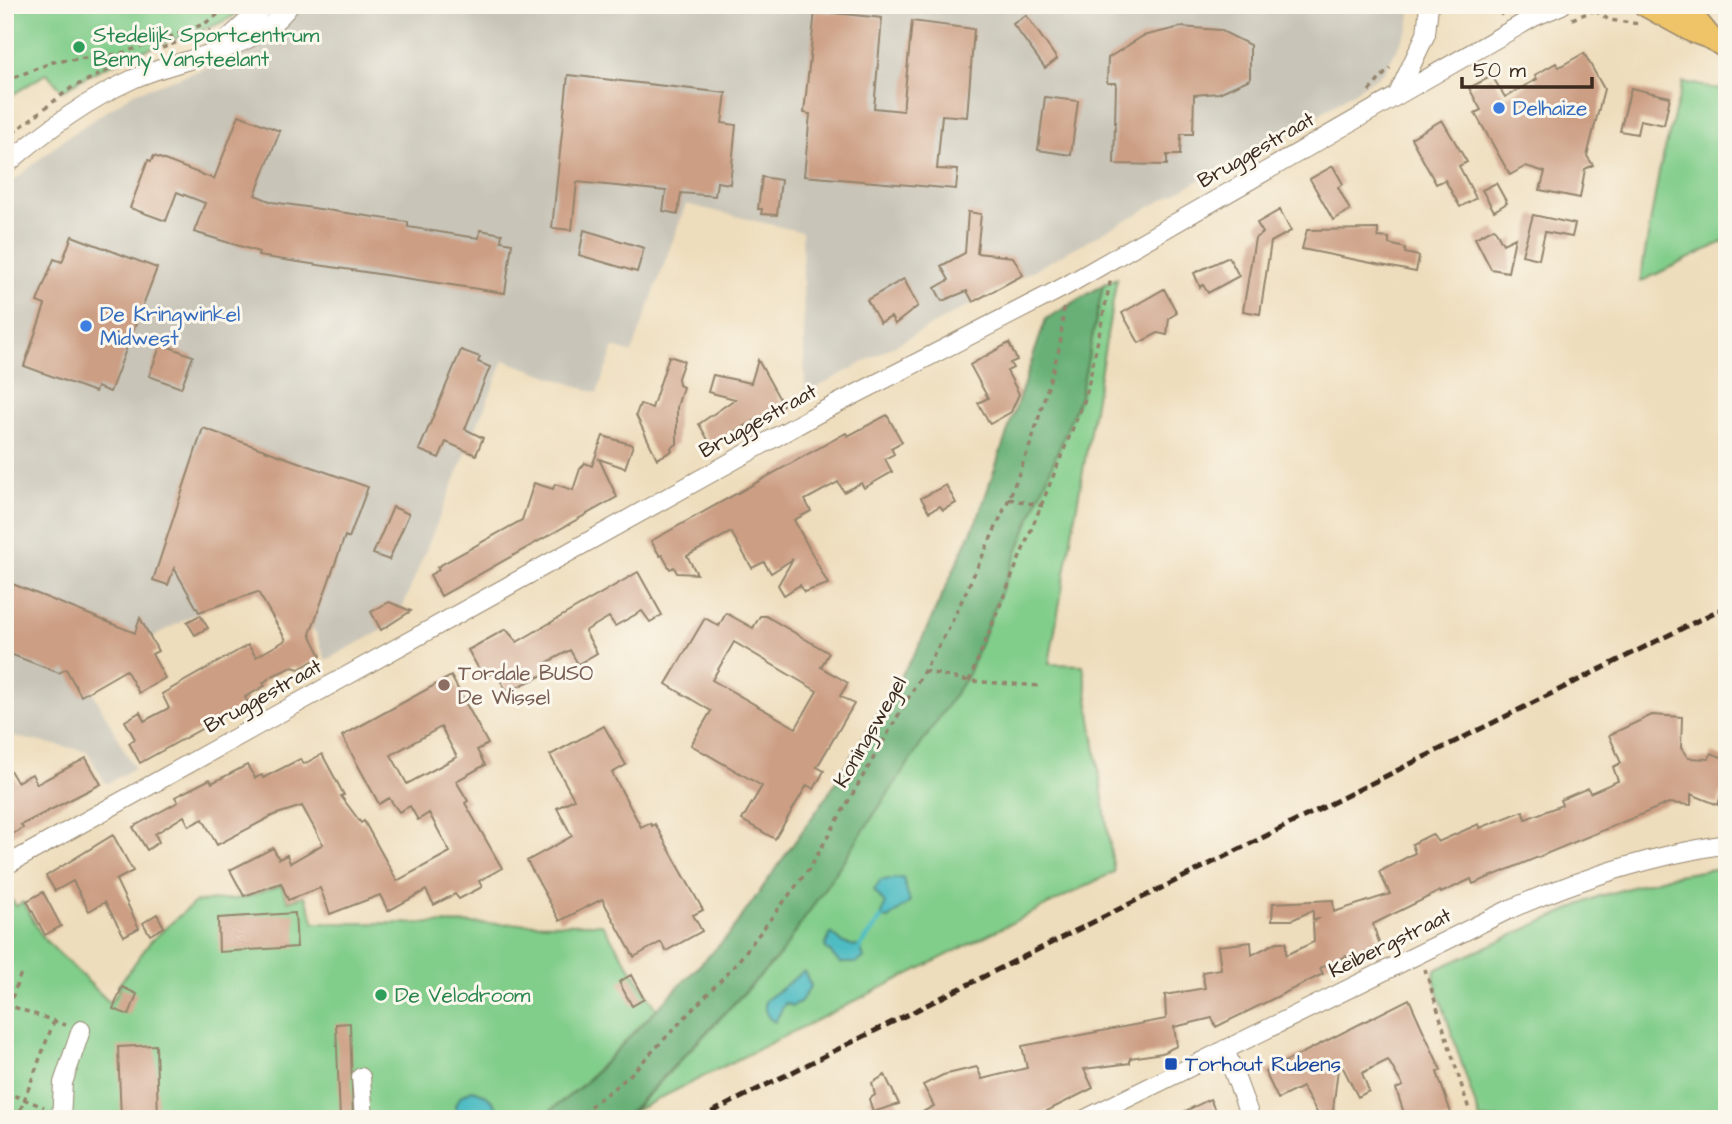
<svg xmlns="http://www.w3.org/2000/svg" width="1732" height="1124" font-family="'Architects Daughter',sans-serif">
<rect width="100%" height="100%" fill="#fbf7ec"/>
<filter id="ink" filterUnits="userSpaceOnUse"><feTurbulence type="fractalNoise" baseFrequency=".0143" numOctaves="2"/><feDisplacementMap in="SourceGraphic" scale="14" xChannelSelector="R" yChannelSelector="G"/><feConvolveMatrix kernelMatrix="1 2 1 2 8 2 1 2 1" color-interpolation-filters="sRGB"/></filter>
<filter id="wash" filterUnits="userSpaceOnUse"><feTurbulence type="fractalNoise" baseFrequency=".00686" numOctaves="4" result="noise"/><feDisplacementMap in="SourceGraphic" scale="28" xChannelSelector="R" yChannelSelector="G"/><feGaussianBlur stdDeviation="1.57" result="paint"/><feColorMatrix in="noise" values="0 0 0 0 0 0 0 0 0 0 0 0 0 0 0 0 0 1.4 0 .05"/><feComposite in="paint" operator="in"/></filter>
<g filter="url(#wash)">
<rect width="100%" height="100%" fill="#eeddbc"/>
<!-- industrial -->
<path fill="#c8c4b8" d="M300,5H1407L1410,10L1409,28L1383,73L1305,123L805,394L802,232L686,204L632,353L614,347L597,393L504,360L396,623L326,660L315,631L291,620L283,626L258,592L199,612L83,674L134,768L106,784L87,751L5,735V188L63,140L134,93L209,67L258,44L293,18Z"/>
<!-- green -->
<path fill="#81cd8a" stroke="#5e7c54" stroke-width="2" d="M5,5H247C228,25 194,32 169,41C132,55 95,69 62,91L47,73L9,97H5Z
M1683,82L1727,91V240L1640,282L1659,172Z
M1117,278L1049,664L1083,665L1114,872L632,1112L780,955L1080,396L1103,285Z
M1727,867V1119H1480L1434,979L1435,970L1597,897L1671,876Z
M281,885L288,901L305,896L315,923L602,924L657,1009L582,1085L540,1119H5V898L9,896L16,906L23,902L43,938L110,1003L120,988L118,986L151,941L195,902L244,898Z"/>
<!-- forest -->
<path fill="#68b076" stroke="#526d4a" stroke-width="2" d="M1103,285L1080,396L967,676L780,955L623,1119H540L583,1085L729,935L827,796L918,648L979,515L1046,319Z"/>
<!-- water -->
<path fill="#4dbcc3" stroke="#447370" stroke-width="2" d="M903,878L910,902L888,919L881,918L885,904L874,890L881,880Z
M831,933L843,943L860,947L864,958L856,963H840L825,947Z
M804,971L811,986L800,1002L792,1006L785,1003L775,1022C766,1018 764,1011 765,1001Z
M472,1090C486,1093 500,1104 498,1119H457L455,1105L461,1096Z"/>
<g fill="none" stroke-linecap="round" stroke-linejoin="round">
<!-- stream -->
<path stroke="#4dbcc3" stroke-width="5" d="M860,947L881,918"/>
</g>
<g id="blocks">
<!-- building -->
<path fill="#cc9e83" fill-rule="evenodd" d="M815,11L882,18L874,108L903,111L912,21L974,29L967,117L942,115L937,169L958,170L956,189L804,176L810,114L804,113Z
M1026,15L1057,59L1045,68L1013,24Z
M1181,27L1220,30L1250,45V79L1219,93L1194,95L1193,134H1181L1180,155H1167V165L1114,164L1116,83H1107L1108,58L1143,36Z
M1584,53L1604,89L1587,156L1593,165L1585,169L1580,198L1540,190L1545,172L1526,166L1510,175L1475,113L1481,110L1469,88L1492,76L1505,97L1537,79L1535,75L1556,63L1559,67Z
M568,75L726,93L722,123L736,125L730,184L717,182L715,196L681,193L678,214L663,211L666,191L577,182L572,230L552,228Z
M1631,88L1670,97L1664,125L1640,120L1637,134L1620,131Z
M1045,97L1078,101L1071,155L1038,150Z
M239,115L280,131L255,195L272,202L408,222V227L464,236L479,238L480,230L502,234L501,241L512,243L505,293L258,256L259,252L194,232L205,203L177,192L166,221L130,208L148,160L151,161L154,156L214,179Z
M1442,120L1467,162L1459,166L1476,198L1460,207L1445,180L1436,184L1411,138Z
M1333,166L1343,184L1338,187L1350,210L1333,220L1310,179Z
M762,177L781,180L777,215L761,214L762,209H758Z
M1496,183L1507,203L1494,211L1482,190Z
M1280,210L1291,231L1271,242L1260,314L1243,311L1255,238L1263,233L1257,223Z
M968,212L981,214L977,253L1013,257L1023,275L973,302L967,291L942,301L935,288L949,280L941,266L965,253Z
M1533,215L1575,224L1572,237L1545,232L1539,259L1522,255Z
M1494,228L1503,244L1515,238L1508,272L1491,269L1475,238Z
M1378,229V237L1389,238V244L1405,248V253L1419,256L1416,272L1302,249L1307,230Z
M584,230L644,248L637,272L579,255Z
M72,236L157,268L110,392L97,387L95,392L24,366L45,305L37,302L54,259L62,262Z
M1229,257L1239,276L1208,293L1203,285L1200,287L1194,273Z
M904,279L918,306L895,324L891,317L880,323L867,300Z
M1164,289L1177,313L1169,318L1167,335L1158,333L1139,343L1122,313Z
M1009,343L1017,360L1010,363L1013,368L1007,371L1019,394L1011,412L990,424L978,403L988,398L970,365Z
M161,344L193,356L181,388L149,376Z
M461,350L480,357L478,362L490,367L465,429L483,438L476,455L446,442L439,458L419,450Z
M669,356L684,361L678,378L679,385L683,387L677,407V444L671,448L672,451L657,459L636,415L640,404L652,408Z
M758,360L783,405L711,445L699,424L735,399L708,392L713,375L751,383Z
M887,415L902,442L891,448L894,454L885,459L892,472L864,488L861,483L844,492L838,482L805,500L811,511L794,520L828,584L804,592L800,585L784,595L778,585L793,559L771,573L764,562L752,568L731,532L687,556L697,574L677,573L674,567L670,569L662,555L660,556L651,541L846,433L848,436Z
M203,428L368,487L349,538L345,536L310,634L321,656L299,669L292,667L272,676L263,683L265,686L245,697L248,703L140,763L129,743L135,739L125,721L140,712L144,721L169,708L162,694L248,645L256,657L286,640L258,592L199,612L174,568L168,585L153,580Z
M603,436L633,445L625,468L599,459L617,497L441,596L430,575L439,570L437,567L522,520L534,483L553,489L555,484L573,490L580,469L585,463L592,466Z
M946,485L956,503L943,510L940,506L929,512L921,498Z
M393,507L409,514L389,560L373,554Z
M638,572L662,615L650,622L642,611L615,626L609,617L585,631L597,653L578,664L570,650L544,664L549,672L507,692L495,671L484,678L468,650L506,629L517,642Z
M5,581L135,633L140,618L158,651L152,654L165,678L139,693L126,670L81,696L66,669L59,673L5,652Z
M389,602L411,611L381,630L371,612Z
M726,613L753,628L760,616H766L829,653L821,667L848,683L840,696L854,704L817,767L824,771L814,789L807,785L775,839L742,820L762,786L691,745L711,711L666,684L705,618L719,626ZM734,642L817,691L796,728L712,680Z
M200,615L208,628L195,635L187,622Z
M451,676L488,744L477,750L485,765L456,781L468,801L465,803L502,868L479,881L482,887L459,899L455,894L434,905L426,890L388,911L380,895L330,914L320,888L288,900L281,883L244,896L230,870L273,848L279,859L287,855L290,863L323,844L302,806L274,815L217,845L203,819L189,826L184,816L155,834L159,842L147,850L133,827L178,802L175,797L210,779L212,783L247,765L255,778L262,775L263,778L300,759L304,764L322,754L344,795L341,796L361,823L364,821L397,881L450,852L429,813L418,820L410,806L399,812L389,798L379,804L342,736ZM441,727L457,757L407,784L391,755Z
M1652,715L1682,717L1681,748L1688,758L1709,759L1711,753L1727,759V774L1718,805L1691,794V805L1669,803L1473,884L1471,879L1441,893L1440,891L1373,924L1380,946L1349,961L1346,956L1320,968L1323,974L1216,1027L1212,1018L1174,1027L1177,1046L1162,1053L1130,1058V1063L1084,1069L1093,1088L1031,1119H909L934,1106L923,1085L943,1075L977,1067L982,1079L1027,1068L1022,1046L1166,1019L1165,995L1205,988L1202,972L1221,969L1218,946L1251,942L1252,955L1277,942H1286V955L1314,942L1313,922L1318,919H1313V910L1292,920H1272L1273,903L1333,900L1334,912L1390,894L1379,872L1415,853L1412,844L1432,834L1438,842L1479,824L1480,828L1523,811L1526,819L1562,805L1560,800L1588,788L1590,793L1618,781L1613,767L1621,763L1609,735Z
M604,726L626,765L612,773L641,827L650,823L652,826L655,824L703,910L693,915L702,931L666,951L661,942L634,957L602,899L560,921L527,861L572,836L557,808L574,799L550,755Z
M86,758L101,784L21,825L23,828L5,838V762L17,782L32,774L37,784Z
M113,835L133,871L116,880L139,928L124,936L105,902L89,911L73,881L55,891L46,876Z
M43,892L61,926L45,935L27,901Z
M295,913L297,947L219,952L218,918Z
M157,914L164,927L150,935L143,923Z
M631,975L644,999L632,1006L619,982Z
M122,987L137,994L129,1015L113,1009Z
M1409,999L1441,1070L1437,1072L1453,1119H1406L1396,1089L1403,1086L1388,1060L1362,1073L1369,1091L1358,1097L1339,1060L1332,1119H1321L1302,1087L1278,1099L1265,1072Z
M350,1023L353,1119H340L336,1024Z
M156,1045L158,1119H121L118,1047Z
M885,1075L899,1104L873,1112L869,1099L875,1095L872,1083Z
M1210,1099L1219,1119H1169Z"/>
</g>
</g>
<g filter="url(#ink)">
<use href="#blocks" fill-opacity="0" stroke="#94846d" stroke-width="2"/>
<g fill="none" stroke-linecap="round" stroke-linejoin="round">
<defs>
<path id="minor" d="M218,48L265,5
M1397,96L1426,34L1429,5
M5,166C43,132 87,100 133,79C186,55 253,54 290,5
M5,866L819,413L1064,287L1534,17L1562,5
M1225,1049L1251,1119
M361,1077L364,1119
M61,1119L63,1083L81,1030
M1085,1119L1506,911C1578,879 1648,856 1727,844"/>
<path id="major" d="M1644,5L1693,32L1712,39
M1684,5L1712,39L1727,49"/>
</defs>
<!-- minor casing -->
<use href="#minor" stroke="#94846d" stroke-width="20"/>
<!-- major casing -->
<use href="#major" stroke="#94846d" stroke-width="24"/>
<!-- path -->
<path stroke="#94846d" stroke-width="3.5" stroke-dasharray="5 5" stroke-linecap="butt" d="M1587,5L1609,20L1640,24
M1500,15L1515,5
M1572,19L1593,11
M162,48L210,30
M5,81L53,62L118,54L165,39L204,24L232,5
M1369,91L1390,68
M5,139L71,88L119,65
M1009,499L1043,506
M924,671L969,681L1041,686
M969,681L1086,396L1111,278
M1425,969L1472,1119
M5,1004L66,1025
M5,1017L21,973
M5,1092L44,1107
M17,1119L54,1021
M574,1119L628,1077L736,964L809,869L949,628L1009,499L1032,440L1060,346L1064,306"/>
<!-- minor -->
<use href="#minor" stroke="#fff" stroke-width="18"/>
<!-- major -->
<use href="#major" stroke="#efc469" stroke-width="21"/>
<!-- rail -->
<path stroke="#3b2a1e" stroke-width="5" stroke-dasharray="10 5" stroke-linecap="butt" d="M698,1119L1727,606"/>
</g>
</g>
<!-- markers -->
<g fill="#2e9e5b" stroke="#fbf7ec" stroke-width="2.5">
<circle cx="79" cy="47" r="7"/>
<circle cx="381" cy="995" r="7"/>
</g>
<g fill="#3f7fe0" stroke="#fbf7ec" stroke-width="2.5">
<circle cx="1499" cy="108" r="7"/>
<circle cx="86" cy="326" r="7"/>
</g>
<circle fill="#8d6e63" stroke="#fbf7ec" stroke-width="2.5" cx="444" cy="685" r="7"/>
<rect fill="#1a4fb4" stroke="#fbf7ec" stroke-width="2.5" x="1164" y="1057" width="14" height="14" rx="3.5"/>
<g text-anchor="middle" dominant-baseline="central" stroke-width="6" stroke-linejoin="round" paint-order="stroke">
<!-- leisure labels -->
<g font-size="21" fill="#27864d" stroke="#fbf7ec" text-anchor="start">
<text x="93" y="35">Stedelijk Sportcentrum<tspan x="93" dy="24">Benny Vansteelant</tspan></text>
<text x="395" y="995">De Velodroom</text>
</g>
<!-- shop labels -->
<g font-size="21" fill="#366cbe" stroke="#fbf7ec" text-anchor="start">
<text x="1513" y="108">Delhaize</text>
<text x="100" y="314">De Kringwinkel<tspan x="100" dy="24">Midwest</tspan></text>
</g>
<!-- street labels -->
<g font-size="21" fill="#3b2a1e" stroke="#fbf7ec">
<text transform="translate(1256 150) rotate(-30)">Bruggestraat</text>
<text transform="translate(758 421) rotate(-29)">Bruggestraat</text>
<text transform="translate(263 696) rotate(-29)">Bruggestraat</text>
<text transform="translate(870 732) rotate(-60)">Koningswegel</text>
<text transform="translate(1390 943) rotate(-26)">Keibergstraat</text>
</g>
<!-- education labels -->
<g font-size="21" fill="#785e54" stroke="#fbf7ec" text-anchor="start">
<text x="458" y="673">Tordale BUSO<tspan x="458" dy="24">De Wissel</tspan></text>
</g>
<!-- transit labels -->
<g font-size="21" fill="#164399" stroke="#fbf7ec" text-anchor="start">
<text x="1185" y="1064">Torhout Rubens</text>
</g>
</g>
<!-- margin -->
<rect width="1732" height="1124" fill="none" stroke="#fbf7ec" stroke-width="28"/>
<!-- scale -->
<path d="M1462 77v10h130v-10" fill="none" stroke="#3b2a1e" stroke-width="3.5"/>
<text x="1473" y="77" font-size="21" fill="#3b2a1e" stroke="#fbf7ec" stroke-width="5" paint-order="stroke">50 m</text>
</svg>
